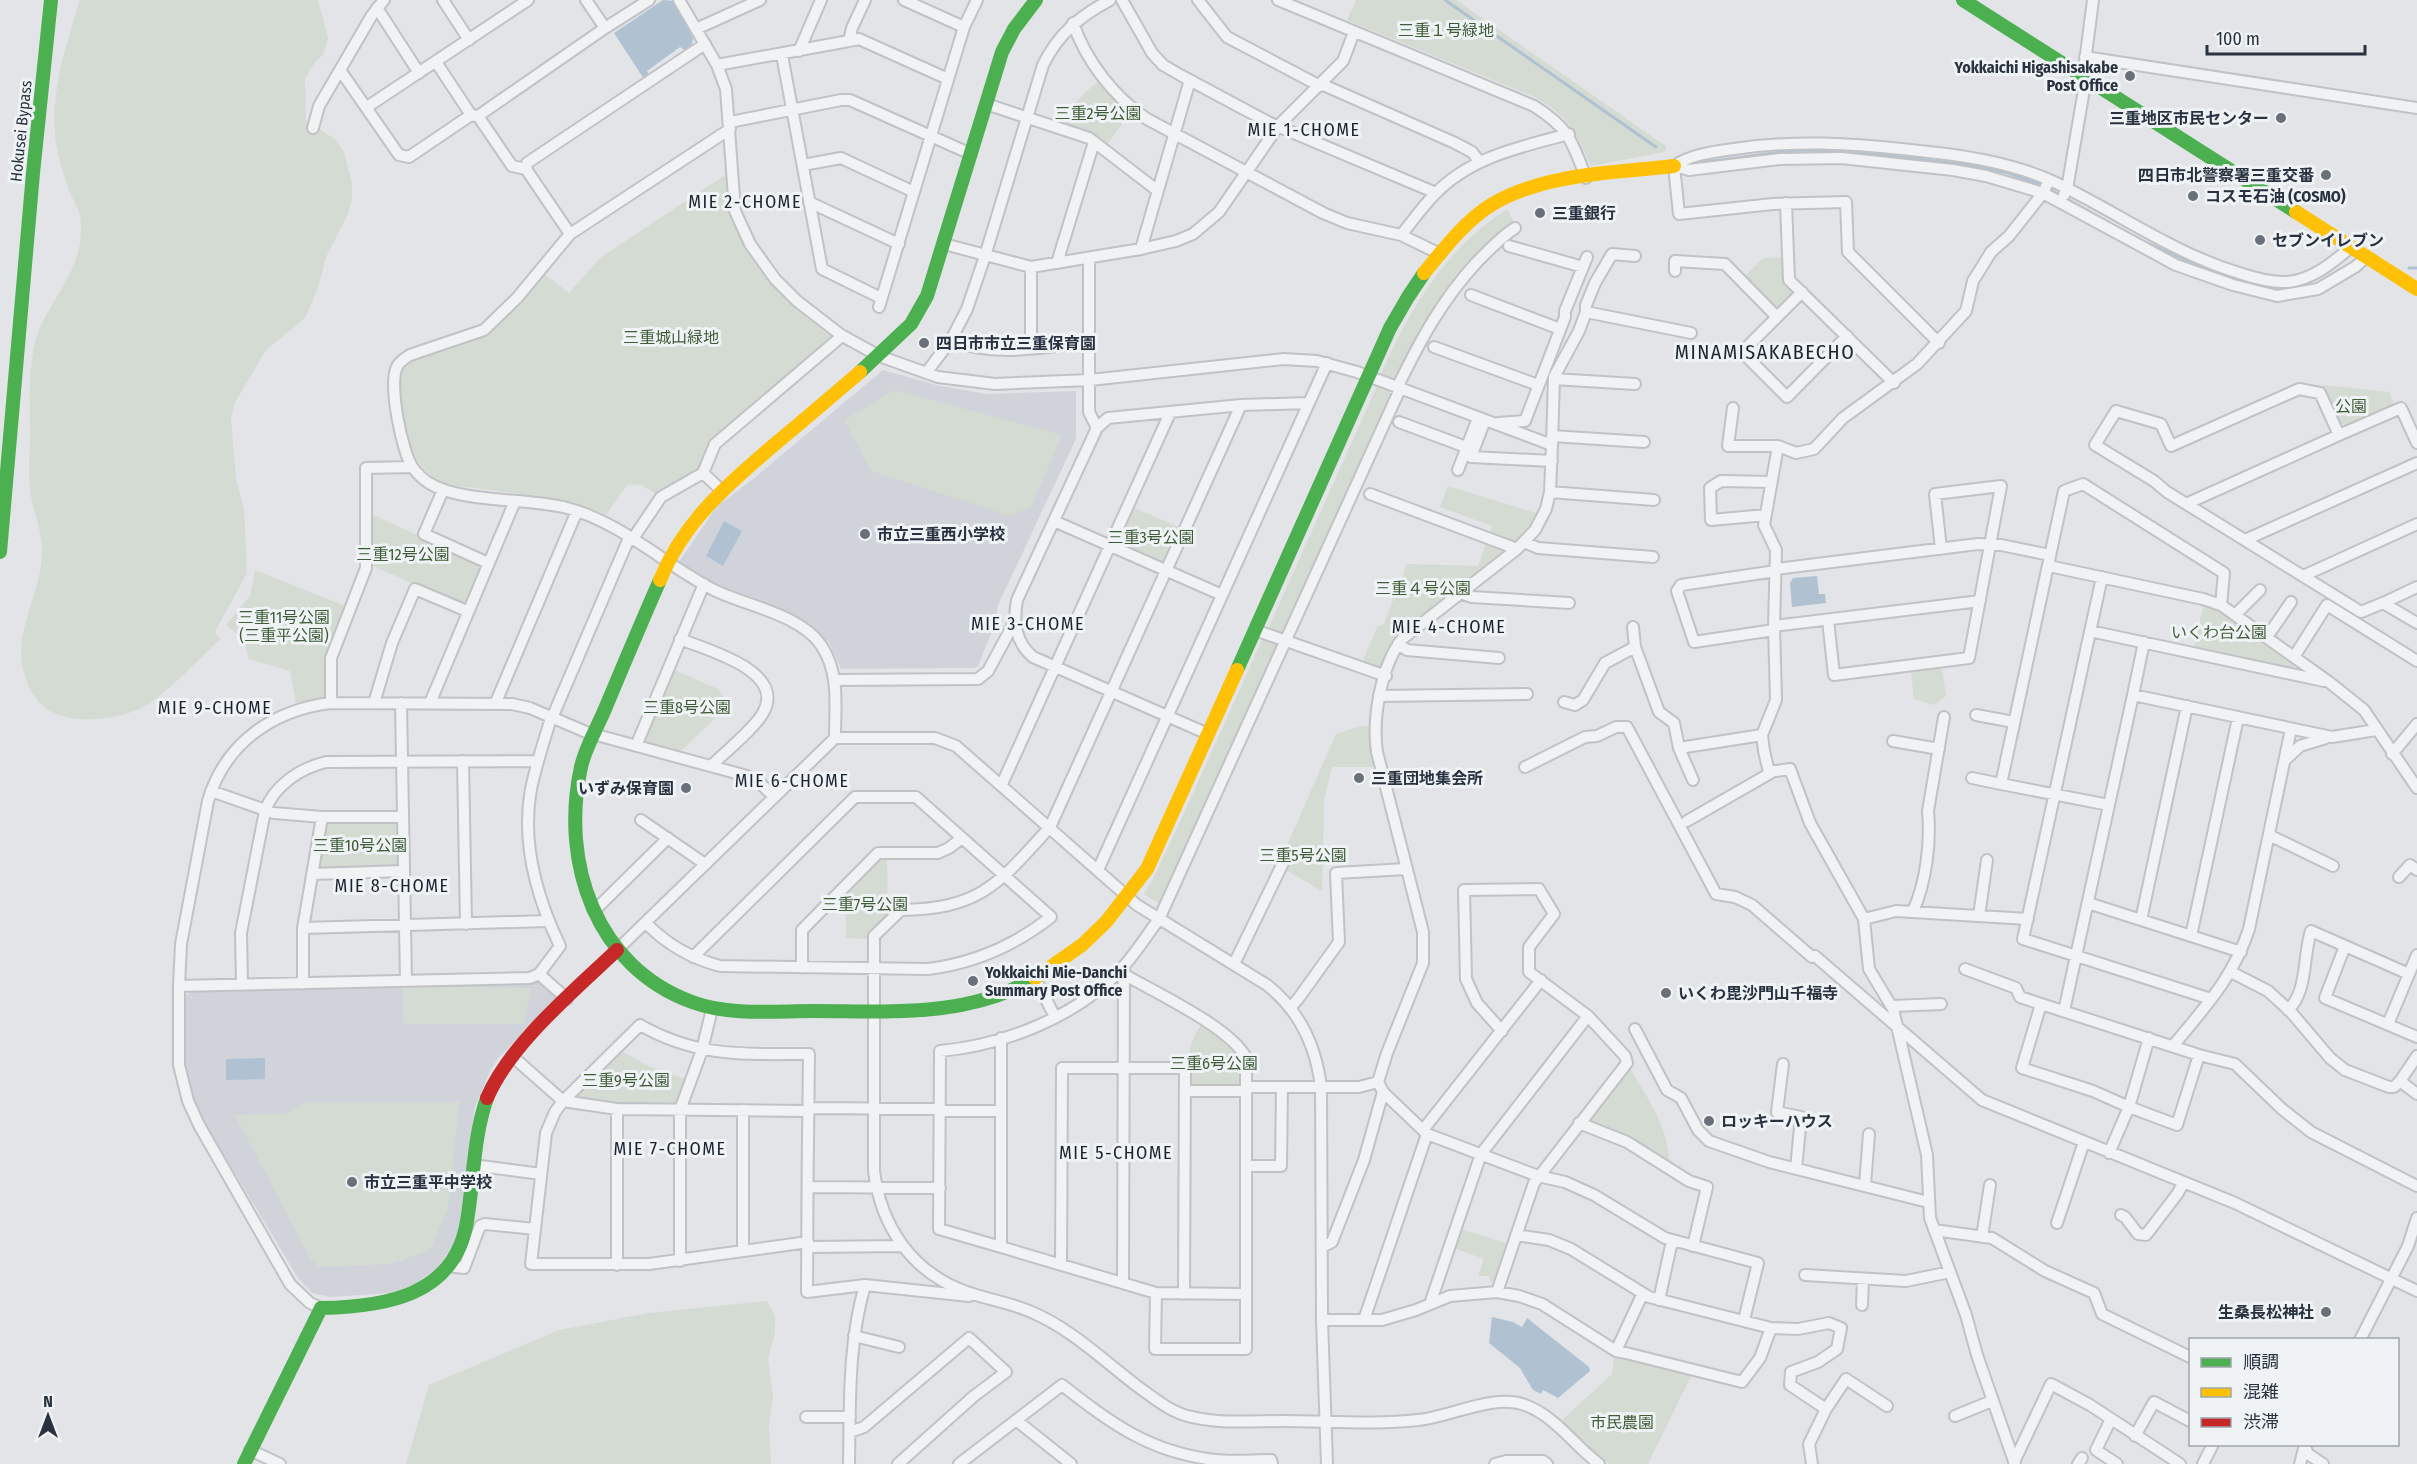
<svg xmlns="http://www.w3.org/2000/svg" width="2417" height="1464" font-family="'Fira Sans Condensed','Noto Sans JP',sans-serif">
<rect width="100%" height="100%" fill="#e2e4e7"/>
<!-- built -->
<path fill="#d0d4da" d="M883,370L936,385L987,394L1076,391V439L998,605L995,624L978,666L974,668L841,669L829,642L804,621L708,580L679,562L717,506L753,479Z
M542,983L558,998L499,1057L490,1071L475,1107L459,1230L453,1246L437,1268L416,1284L391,1293L330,1297L312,1293L298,1278L209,1130L193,1098L185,1065L183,997L194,991Z"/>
<!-- green -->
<path fill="#d3dbd2" d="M80,0H318L328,38L324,53L313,65L305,79L306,121L335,139L344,152L352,183V199L348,214L326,257L318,288L305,318L266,350L234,404L231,419L236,479L244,509L247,573L215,632L220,639C198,660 175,685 150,703C126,719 77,726 50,711C32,702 22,674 21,655C21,620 41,589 42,553C43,531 32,510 30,488C28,471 30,454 30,436C30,405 28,373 35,342C44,309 72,282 79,248C81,239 82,224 80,215C77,205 70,195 67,185C62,169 56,150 55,134C51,90 67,42 80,0Z
M1356,0H1456L1667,147L1664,152L1591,166C1574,129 1572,120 1537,98L1347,20Z
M1100,80L1131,112L1106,146L1091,135L1065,124C1072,102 1083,94 1100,80Z
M725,175C729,250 773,294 831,336L830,340L725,430L700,471L658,495L639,484L627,485L606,515C568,498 526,496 485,489C468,487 446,487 432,476C409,458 405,433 401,407C399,389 395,372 410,360L487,334L517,305L544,274L569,293L600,258Z
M1507,209L1514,223C1501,232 1491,244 1480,255C1441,295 1421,329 1398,379L1393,381L1380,376C1410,309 1444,250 1507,209Z
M1784,257L1795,291L1775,310L1743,278L1763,258Z
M2322,385L2389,392L2394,404L2348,426L2340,423Z
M1377,386L1389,390L1390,394L1284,630L1279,633L1268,629Z
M895,390L1062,435L1031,508L1008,515L871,471L844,420Z
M1448,486L1539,514L1533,524L1517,543L1397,637L1383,669L1362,663L1377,627L1384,624L1407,564L1478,566L1492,526L1440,507Z
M1132,507L1181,528L1166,561L1161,563L1118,544L1117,540Z
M371,514L479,563L481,567L466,603L461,605L371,565Z
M255,570L345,606L326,658L327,693L323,698L296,703L290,671L249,659L244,639L226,625L250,596Z
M2204,603C2235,611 2269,645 2295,664L2292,669L2194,648Z
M1263,638L1275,642L1276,647L1161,905L1144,894L1153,879L1181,820Z
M1942,668L1946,696L1934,705L1914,699L1911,672Z
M672,669L718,689L728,705L680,752L645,744L643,739Z
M1361,726H1370L1375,767H1332L1324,800L1322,891L1286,870L1287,865L1281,859L1336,734Z
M328,821H395L398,824L399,864L395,868L320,870L317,866L325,826Z
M887,856L888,917L871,939L846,938V916L835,903L881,857Z
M402,986L531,988L524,1024H403Z
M1201,1025L1223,1039L1241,1058L1242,1084L1239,1088H1193L1188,1083C1189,1059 1187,1046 1201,1025Z
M621,1051L650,1067L686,1079L679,1102L674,1104H617L580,1098L577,1094Z
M1630,1068C1646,1096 1669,1128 1669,1161L1630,1139L1592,1123L1591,1117Z
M304,1102H459L448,1209L430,1250L391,1264L320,1267L311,1260L235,1115L285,1114Z
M1461,1229L1508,1244L1496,1281L1490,1282V1276H1478L1484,1259L1454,1248Z
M767,1301L775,1315V1332L768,1359L773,1397L769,1425L771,1464H406L429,1385L559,1330L649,1313Z
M1614,1355L1692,1374L1648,1464H1610L1590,1450L1561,1421L1612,1374Z"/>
<!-- water -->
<path fill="#b0c2d2" d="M663,0L673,1L693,38L691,48L686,51L680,47L647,71L649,76L644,79L614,33Z
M724,521L742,531L723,566L706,556Z
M1817,576L1819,594H1825L1826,603L1792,607L1790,583L1793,578Z
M265,1058V1079L226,1080V1059Z
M1492,1317L1513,1322L1522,1327L1527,1318L1589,1367L1590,1371L1558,1398L1543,1390L1541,1394L1533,1390L1520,1368L1489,1343Z"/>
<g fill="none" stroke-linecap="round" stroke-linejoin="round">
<!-- stream -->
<path stroke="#b0c2d2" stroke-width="3" d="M1445,0L1656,147
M1690,164L1798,150L1849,151L1976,166L2008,173L2044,186L2104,220
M2136,238L2186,260L2210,268
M2409,268H2417
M2283,287L2292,288"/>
<defs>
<path id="street" d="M443,0L469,40
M586,0L605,28
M679,0L717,65L726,89L735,211L750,244L775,279L797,301L841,335L879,356L938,377L995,384L1090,380L1284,359L1317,361L1357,372L1552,445L1550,492L1546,509L1535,530L1517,549L1402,639C1381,666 1372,719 1377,752L1423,932V963L1387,1053L1378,1082L1383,1092L1427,1134L1538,1176L1565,1182L1594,1195L1665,1238L1758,1263L1744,1320
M904,0L964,27
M1122,0L1152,53L1163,65L1182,76L1270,123L1436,193
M1198,0L1227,37L1320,86
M1278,0L1534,106C1569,128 1572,141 1586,178
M377,8L419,73
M1073,23C1086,61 1114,97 1147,119L1323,213L1347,223L1401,235L1440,254
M696,29L760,0
M849,41L859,39L948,79
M799,51L821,0
M782,55L822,269L881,298
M2085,57L2417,108
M436,62L471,115L478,116L512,166L526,169L570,234
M2085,62L2093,0
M717,65L849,41L852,28L865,0
M340,70L399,155L409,157L471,115
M1321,84L1455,143L1472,152L1480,162
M986,104L1089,138L1158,191
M367,107L528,0
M478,116L605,28L649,0
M730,122L841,100H850L971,154
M313,128L319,106L372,15L384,0
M730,129L570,234L517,298L484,330L410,355C405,358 399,362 397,367C388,383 402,453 413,468C417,473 424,480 429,483C460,503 530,498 567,508C621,522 665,565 714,590C746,606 800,614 821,645C840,673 835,706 835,738
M803,165L841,158L914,192
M1674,166L1689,170L1780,159L1841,158L1953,170L1986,176L2043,193L2176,265L2233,285L2277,296L2318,289L2355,267L2365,258
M1674,166C1692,154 1713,152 1734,149C1793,140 1851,143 1911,150C1959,155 2007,161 2052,181C2116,211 2170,252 2239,273C2254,278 2271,283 2287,282C2312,280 2332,263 2350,248
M1674,166L1679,214L1773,204L1846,202L1848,252L1939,343
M526,169L527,163L705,44
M2064,195L2067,189L2086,78
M809,202L899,244
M1786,203L1789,280L1894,383
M1401,235C1412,222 1422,207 1434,195C1470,157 1520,147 1569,134
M944,244L1031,267L1141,249L1176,241L1193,234L1219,212L1279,125L1343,61L1354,32
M1509,246L1583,267
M1141,249L1190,80
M1089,258V412L1097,428
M1057,263L1094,142
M1675,271V261L1725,264L1777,317
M1802,292L1742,352L1787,397L1847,336
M1471,295L1560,329
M879,307L964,27L977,0
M1586,312L1691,333
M951,340C993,358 1045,347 1090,342
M1434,347L1538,385
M1031,348V267
M926,373L951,340L967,309L985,256L1043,65C1058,34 1080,16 1110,0
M1554,379L1635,384
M1397,388C1420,341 1441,301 1477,262C1489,250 1501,237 1515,228
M1241,405L1050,827C999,883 981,909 901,910L874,936V1171C881,1226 911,1271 964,1291C985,1299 1008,1302 1029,1311C1069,1327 1103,1360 1137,1386C1154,1398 1171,1413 1192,1417C1221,1424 1253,1421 1282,1421C1327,1421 1374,1425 1418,1420C1450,1417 1495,1393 1525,1405C1555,1416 1574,1445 1599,1464
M1733,408L1728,446H1778
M1485,420L1471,457L1552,461
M1399,422L1466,447
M1498,423L1525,421L1565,317V311L1587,257
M1552,436L1644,442
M2417,443L2401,408L2339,435L2320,393L2299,389L2171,446L2161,424L2116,411L2095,445L2154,481L2167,492L2361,612L2383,603L2417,623
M1552,445L1554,377L1579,331L1586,312V305L1595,283L1612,254L1635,256
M1458,470L1478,418
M703,473L721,490
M443,490L424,534L488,563
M1550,492L1654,500
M1370,494L1517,549
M2186,504L2339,435
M1766,515L1711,520L1710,488L1721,481L1771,482
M1054,521L1222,595
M632,540L661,497L703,473L715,444L842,336
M2245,540L2417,463
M1524,542L1538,548L1653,557
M2049,566L2203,599L2221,605L2329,682L2364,710L2417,788
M1776,569L1978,544L2001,545L2050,555
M2303,576L2417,524
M2102,577L2023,939L2211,999
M1460,593L1472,597L1569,603
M2383,603L2417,587
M2236,614L2260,590
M1828,620L1834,675L1969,658L2001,486L1935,494L1941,549
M1774,626L1980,601
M1633,627L1635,647
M1255,630L1386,676
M1774,630L1694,642L1677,591L1681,585L1776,571
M2090,631L2324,681
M2267,637L2291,602
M680,639C707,650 787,671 763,713C754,729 725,752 711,766
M1398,644L1407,650L1499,658
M2294,657L2327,605L2417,661
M835,680L978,679L988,671L1015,621
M2133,695L2144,642
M1379,696L1527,694
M496,702L577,511
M1564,702L1575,705L1583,700L1605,663L1635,647L1659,712L1674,723L1679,748
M331,703V658L366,568V468L412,467
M374,703L392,643L415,589L467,611
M401,703L406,981
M430,703L515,501
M1976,715L2014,722
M552,718L629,538
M593,734L747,776L758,781L773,796
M1208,734L1033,657C1015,642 1013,622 1017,600L1097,428L1108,418L1241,405L1309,403
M1893,741L1939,749
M636,746L704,584
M2392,754L2417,724
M2285,760L2300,746L2326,738
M463,761L466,924
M1525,767L1585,737L1597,736L1616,727H1627L1716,894L1735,897L1752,905L1812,957L1815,956L1982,1100L2235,1203L2417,1291
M1972,778L2001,784
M1693,780L1679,748L1762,735
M1002,784L1170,413
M211,791L274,813L322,817H403
M2109,805L2001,784L2064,491L2083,484L2224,573L2221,605
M641,820L705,864
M1687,821L1774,771
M2269,835L2333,866
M1098,870L1327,363
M312,874L404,871
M2399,877L2410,865L2417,870
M2088,903L2241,952
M594,911L668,838
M1913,911C1926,883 1931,842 1928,811L1944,717
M1979,916L1987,860
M1864,919L1896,911L2028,919
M2141,920L2187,706
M646,923C667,945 690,958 720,966L928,969C975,963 1014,946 1051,917L916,797H855L693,957
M303,928L548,921
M2191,936L2238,718
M2345,946L2325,998L2417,1037
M617,950L835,738H935L956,746L1137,905L1267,985C1300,1011 1316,1046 1321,1087L1322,1320L1327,1464
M1234,964L1283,863
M802,968V930L878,853H938L949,848L962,838
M1965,969L2016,988L2020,997L2041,1004
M2231,972L2268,991L2290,1011L2330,1058L2345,1070L2389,1087H2394L2400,1081L2417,1094
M539,974L567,999
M1125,975C1155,992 1233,1029 1246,1058V1349H1155L1156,1293
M1035,978L1055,1017
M303,984V928L322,817
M242,985L241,933L265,811C274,785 301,768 326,762L538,761
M179,986L530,978L539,974L560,946C537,898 521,843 531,789C536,765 544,741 551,718
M2041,1004L2199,1055L2177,1125L2129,1107L2093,1091L2022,1068Z
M1892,1006L1941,1004
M1290,1008L1298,999L1339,942L1336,873L1406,869
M2288,1010C2308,992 2303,954 2311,931L2409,974
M2064,1011L2133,695L2332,737L2376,730
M2388,1024L2417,955
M1635,1029L1667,1090L1681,1098L1698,1130L1709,1141L1769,1162L1928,1202
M1001,1038V1247L1156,1293L1246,1294
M2173,1046C2205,1007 2233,978 2249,929L2291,729
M2199,1055L2235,1064L2282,1109L2311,1132L2417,1186
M512,1056L563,1101L617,1109L808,1111
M1783,1064L1777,1112L1801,1117L1796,1169
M2400,1081L2417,1056
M1246,1087H1359L1378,1082
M1185,1091H1246
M808,1108L940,1109
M940,1111H1001
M1579,1123L1627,1142L1689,1181L1707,1187L1693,1246
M1423,1130L1541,980
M2109,1153L2129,1107L2149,1038
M473,1165L541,1174
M1246,1166H1281L1282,1087
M1865,1185L1869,1134
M808,1187L940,1188
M2121,1215L2125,1217L2138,1234L2146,1235L2178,1193L2183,1183
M2057,1223L2084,1142
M1934,1230L1992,1238L2045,1271L2094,1293L2102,1314L2190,1357
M1982,1237L1990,1185
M808,1242L649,1264H531L546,1133L555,1112L563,1101L640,1025C698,1058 745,1054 809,1054C808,1133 807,1213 807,1292L865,1285
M808,1247L901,1246
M1001,1247L939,1229L940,1051C1005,1045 1079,1016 1124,966C1137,951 1147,935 1159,919L1400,389
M1322,1247L1332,1242L1364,1160L1383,1092
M743,1251V1110
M680,1261V1110L702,1050L712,1009
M617,1265V1109
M1061,1265L1062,1068H1185L1184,1294
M448,1266L464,1268L480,1226L485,1224L535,1229
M1805,1275L1906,1281L1950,1272
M1123,1282L1124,970
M1497,1292L1534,1183L1627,1063L1625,1056L1588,1016L1529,972V947L1554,914L1539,889L1464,890L1466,979L1477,1003L1502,1031
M1659,1300L1672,1241
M1430,1304L1481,1154L1588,1016
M1862,1305L1863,1279
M321,1308L310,1303L290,1284L199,1125L188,1101L179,1065V986L181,944L208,801C225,743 273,710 331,703L512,704L530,708L593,735
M1322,1320H1382L1416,1310L1450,1296L1497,1292L1519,1296L1542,1304L1616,1351L1626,1353L1742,1382L1760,1358L1771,1328L1649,1297L1571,1249L1549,1240L1516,1235
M1364,1320L1427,1134
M1771,1328L1798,1329L1829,1323L1841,1328L1837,1349L1818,1362L1791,1372L1790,1385L1826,1409L1809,1444L1812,1464
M854,1336L899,1347
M2360,1340L2408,1246L2417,1218
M1616,1351L1642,1295
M1826,1409L1846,1379L1887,1406
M1955,1416L1992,1401
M806,1417H850
M2111,1419L2096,1450L2117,1464
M1016,1420L1071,1464
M850,1432L864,1427L969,1338L1006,1372L974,1396L898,1464
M2135,1436L2154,1402L2190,1421
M2304,1444L2308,1454L2323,1464
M250,1450L280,1464
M2014,1462L2051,1384L2090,1405L2180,1464
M849,1464C850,1404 848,1343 865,1285L969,1296
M959,1464L1062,1385C1112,1424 1149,1452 1215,1460C1233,1462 1253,1460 1271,1460L1272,1464
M1495,1464L1506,1461H1543L1547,1464
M2015,1464L1977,1355L1966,1315L1930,1218L1927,1155L1893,1009L1869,969L1864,919L1810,823L1790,769L1769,772L1764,751L1762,735L1776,700L1774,626L1776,550L1764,525L1778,446L1796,453L1814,449L1843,418L1917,364L1966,311L1973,281L1991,252L2009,236L2043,193L2049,180
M2078,1464L2082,1458
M2203,1464L2213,1444
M2300,1464L2305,1445"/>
</defs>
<!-- street casing -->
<use href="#street" stroke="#c0c2c5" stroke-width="14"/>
<!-- street -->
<use href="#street" stroke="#f1f2f4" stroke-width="10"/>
<!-- fast -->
<path stroke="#4caf50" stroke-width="14" d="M1963,0L2296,212
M860,372L911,324L927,296L1002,52L1014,29L1036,0
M0,552L33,173L51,0
M660,580C641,623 623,666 605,709C597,728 585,748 581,767C560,863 596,967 692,1002C730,1016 775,1011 814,1011C889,1011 968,1018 1035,978
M1237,670L1390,328L1408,297L1424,273
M244,1464L321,1308C385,1307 455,1296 467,1221C474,1180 473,1138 487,1098"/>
<!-- slow -->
<path stroke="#ffc107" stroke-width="14" d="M2296,212L2417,289
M1424,273C1443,250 1465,221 1491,205C1544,173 1615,173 1674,166
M660,580C684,521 728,484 775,444C804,420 832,396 860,372
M1035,978L1082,945L1106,922L1147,869L1237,670"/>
<!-- jam -->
<path stroke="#c62828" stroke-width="14" d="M487,1098C510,1044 574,991 617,950"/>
</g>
<!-- markers -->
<g fill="#69707a" stroke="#eff3f6" stroke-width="2">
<circle cx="2130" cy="76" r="6"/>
<circle cx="2281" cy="118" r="6"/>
<circle cx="2326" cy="175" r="6"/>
<circle cx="2193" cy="196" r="6"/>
<circle cx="1540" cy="213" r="6"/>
<circle cx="2260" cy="240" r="6"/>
<circle cx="924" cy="343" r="6"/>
<circle cx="865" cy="534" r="6"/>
<circle cx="1359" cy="778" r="6"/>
<circle cx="686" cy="788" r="6"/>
<circle cx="973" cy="981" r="6"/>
<circle cx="1666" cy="993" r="6"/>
<circle cx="1709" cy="1121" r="6"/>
<circle cx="352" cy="1182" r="6"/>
<circle cx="2326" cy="1312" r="6"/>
</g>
<g text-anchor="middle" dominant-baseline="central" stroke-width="6" stroke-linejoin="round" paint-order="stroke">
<!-- park labels -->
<g font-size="16" fill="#3e5c36" stroke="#eff3f6">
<text x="1446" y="30">三重１号緑地</text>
<text x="1098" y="113">三重2号公園</text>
<text x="671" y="337">三重城山緑地</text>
<text x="2351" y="406">公園</text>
<text x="1151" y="537">三重3号公園</text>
<text x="403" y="554">三重12号公園</text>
<text x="1423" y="588">三重４号公園</text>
<text x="284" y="617">三重11号公園<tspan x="284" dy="18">(三重平公園)</tspan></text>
<text x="2219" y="632">いくわ台公園</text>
<text x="687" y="707">三重8号公園</text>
<text x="360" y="845">三重10号公園</text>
<text x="1303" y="855">三重5号公園</text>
<text x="865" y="904">三重7号公園</text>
<text x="1214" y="1063">三重6号公園</text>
<text x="626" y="1080">三重9号公園</text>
<text x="1622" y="1422">市民農園</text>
</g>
<!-- poi labels -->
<g font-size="16" font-weight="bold" fill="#283240" stroke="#eff3f6" text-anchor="start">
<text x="2118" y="67" text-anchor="end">Yokkaichi Higashisakabe<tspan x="2118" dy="18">Post Office</tspan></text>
<text x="2269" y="118" text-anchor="end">三重地区市民センター</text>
<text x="2314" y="175" text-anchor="end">四日市北警察署三重交番</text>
<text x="2205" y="196">コスモ石油 (COSMO)</text>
<text x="1552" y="213">三重銀行</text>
<text x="2272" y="240">セブンイレブン</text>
<text x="936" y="343">四日市市立三重保育園</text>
<text x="877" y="534">市立三重西小学校</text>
<text x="1371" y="778">三重団地集会所</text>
<text x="674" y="788" text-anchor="end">いずみ保育園</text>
<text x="985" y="972">Yokkaichi Mie-Danchi<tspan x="985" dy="18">Summary Post Office</tspan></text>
<text x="1678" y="993">いくわ毘沙門山千福寺</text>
<text x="1721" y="1121">ロッキーハウス</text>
<text x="364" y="1182">市立三重平中学校</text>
<text x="2314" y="1312" text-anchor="end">生桑長松神社</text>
</g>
<!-- street labels -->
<g font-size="16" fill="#283240" stroke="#eff3f6">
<text transform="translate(21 131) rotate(-84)">Hokusei Bypass</text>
</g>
<!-- neighbourhood labels -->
<g font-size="18" letter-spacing="1.5" fill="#1b2331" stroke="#eff3f6">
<text x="1304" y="130">MIE 1-CHOME</text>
<text x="745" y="202">MIE 2-CHOME</text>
<text x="1028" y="624">MIE 3-CHOME</text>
<text x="1449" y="627">MIE 4-CHOME</text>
<text x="215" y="708">MIE 9-CHOME</text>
<text x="792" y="781">MIE 6-CHOME</text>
<text x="392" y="886">MIE 8-CHOME</text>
<text x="670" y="1149">MIE 7-CHOME</text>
<text x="1116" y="1153">MIE 5-CHOME</text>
</g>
<!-- quarter labels -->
<g font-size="20" letter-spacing="1.5" fill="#1b2331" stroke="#eff3f6">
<text x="1765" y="352">MINAMISAKABECHO</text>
</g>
</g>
<!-- legend -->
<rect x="2189" y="1338" width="210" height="108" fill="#eff3f6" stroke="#9fa6ad" stroke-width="1.5"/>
<rect x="2201" y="1358" width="30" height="9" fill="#4caf50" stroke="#9fa6ad" stroke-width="1.5"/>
<text x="2243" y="1368" font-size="18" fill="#283240">順調</text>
<rect x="2201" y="1388" width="30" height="9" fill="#ffc107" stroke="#9fa6ad" stroke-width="1.5"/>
<text x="2243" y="1398" font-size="18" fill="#283240">混雑</text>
<rect x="2201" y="1418" width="30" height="9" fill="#c62828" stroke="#9fa6ad" stroke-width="1.5"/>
<text x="2243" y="1428" font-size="18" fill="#283240">渋滞</text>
<!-- north arrow -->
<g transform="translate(48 1416)" stroke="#eff3f6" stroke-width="4.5" paint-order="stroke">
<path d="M0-4.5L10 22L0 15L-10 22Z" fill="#283240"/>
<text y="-9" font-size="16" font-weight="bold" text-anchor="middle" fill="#283240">N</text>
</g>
<!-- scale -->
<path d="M2207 45v9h158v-9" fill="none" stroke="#283240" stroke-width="3"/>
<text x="2216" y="45" font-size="18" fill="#283240" stroke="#eff3f6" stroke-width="4.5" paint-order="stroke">100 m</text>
</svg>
